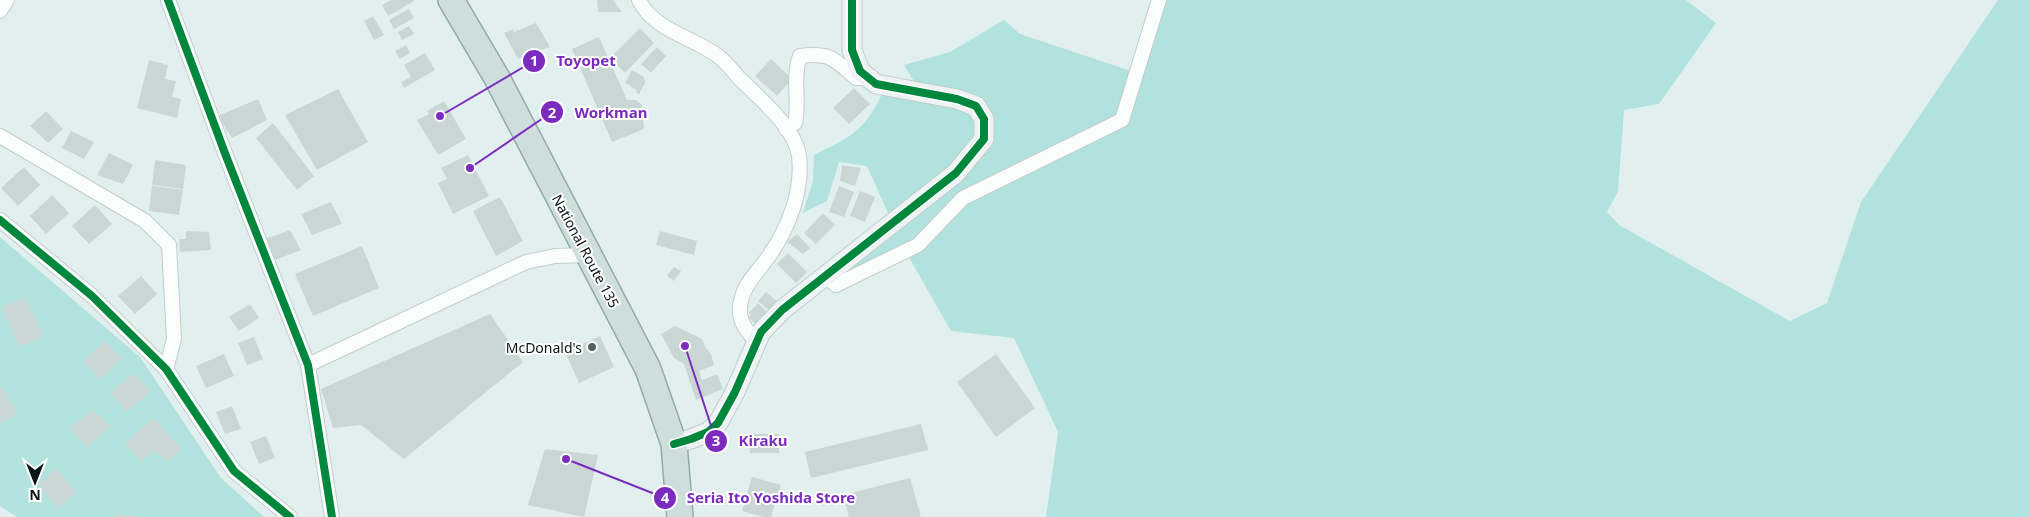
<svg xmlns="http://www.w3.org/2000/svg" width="2030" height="517" font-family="'Noto Sans',sans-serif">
<rect width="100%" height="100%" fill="#e1f0ee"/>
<!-- green -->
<path fill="#b1e2dd" d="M1167,0H1686L1716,23L1659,104L1624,110L1618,191L1607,212L1619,225L1790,321L1827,303L1861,202L1998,0H2030V517H1046L1058,432L1014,338L951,331L906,252L868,269L851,268L896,231L867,166L839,162L827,201L803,213L813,181L814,155C850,137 863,133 882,94L915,83L904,65L950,52L1004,20L1020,34L1137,73Z
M0,237L140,357L221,478L264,517H17L0,506Z"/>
<!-- building -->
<path fill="#cad6d4" d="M391,0H413L414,1L388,16L382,5Z
M597,0H613L622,12H598Z
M409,9L414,18L394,29L389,20Z
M373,16L384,35L374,40L364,21Z
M536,23L550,47L518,59L504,33L513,29L514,32Z
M409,26L414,34L402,40L398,32Z
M640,28L654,43L625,73L610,58Z
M599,37L627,100H636L642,105L644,129L612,142L572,49Z
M406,45L410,53L400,59L395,51Z
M657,47L666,56L651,73L641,64Z
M425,53L435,70L404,88L401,82L411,77L404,65Z
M771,59L792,79L777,96L755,76Z
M149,60L168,65L165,79L176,81L172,97L181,99L177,118L137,108Z
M632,70L644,77V80L646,81L639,94L636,92L637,90L625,83Z
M854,88L870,104L849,124L833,108Z
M338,89L368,142L317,170L285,115Z
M258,99L267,120L232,138L218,116Z
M444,101L466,139L438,155L417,120L429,114L427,111Z
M46,111L63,129L48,143L30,126Z
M273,123L314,176L297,190L256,138Z
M71,131L94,142L84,159L62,148Z
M109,153L133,165L123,184L97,175Z
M468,155L489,196L453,214L438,183L447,179L441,168Z
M155,160L186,165L183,189L152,185Z
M842,165L861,168L855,186L840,181Z
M24,167L40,185L18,206L1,188Z
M152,186L183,190L179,215L149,211Z
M839,186L854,192L844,217L829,212Z
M860,191L875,197L865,222L850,216Z
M52,195L69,213L46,234L30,216Z
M500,197L523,241L496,256L473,211Z
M331,202L342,224L312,235L301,214Z
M95,205L112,224L89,244L72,226Z
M823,213L835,225L816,244L804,233Z
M290,230L301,250L275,260L265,239Z
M186,231L209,232L211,250L180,252L179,239H186Z
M660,231L697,241L694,255L656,245Z
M797,234L810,248L803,254L787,242Z
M362,246L379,288L313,316L295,274Z
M788,253L807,272L796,283L777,264Z
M674,267L681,271L674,281L667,276Z
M141,276L157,294L135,314L118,296Z
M766,292L778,302L770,311L758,301Z
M25,297L43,336L19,347L2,308Z
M758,303L769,314L758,326L749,318L751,315L749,313Z
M250,304L259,318L239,331L229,317Z
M490,314L523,362L404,459L361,425L333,428L321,389Z
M675,326L702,339L705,347L711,354L714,365L699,371L702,380L717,374L723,389L696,400L684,364L674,358L661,334Z
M600,336L614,367L579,383L565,352Z
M254,337L263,359L247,365L238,343Z
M105,341L122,359L100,379L83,361Z
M224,354L234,376L206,388L196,366Z
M996,354L1035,408L996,437L957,382Z
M133,373L150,391L127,412L111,393Z
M3,388L17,414L0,423V390Z
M232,406L241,429L225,434L216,412Z
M93,409L110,427L87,447L70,429Z
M154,418L181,449L166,462L155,450L141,462L125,443Z
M921,424L928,450L811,478L805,452Z
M749,434H779V453H750Z
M266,436L275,458L259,464L250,442Z
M545,449L598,455L584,517L528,505Z
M56,469L77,492L58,508L38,485Z
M752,477L781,485L771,517H764L742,511Z
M910,478L921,517H849L843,495Z
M115,514L134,516V517H115Z"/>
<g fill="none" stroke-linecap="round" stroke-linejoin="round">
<defs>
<path id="street" d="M168,0L226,156L308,365L332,517
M639,0C654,31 693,37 718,56C726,62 733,71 739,78C759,98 795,127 799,156C803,191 789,227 769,256C760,269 746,282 742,297C736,316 743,329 757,341
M0,11L7,0
M786,129L795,123C800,101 792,77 800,56C830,52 834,59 856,78H867
M0,136L145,221L169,245L174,339L166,369
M0,220L92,296L166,369L234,471L290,517
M825,275L836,285L918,245L963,198L1122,120L1159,0
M308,365L526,262L555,256L588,255"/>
<path id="secondary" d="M674,444L691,439L708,432L718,423L735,392L761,332L782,310L956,173L984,139V119L976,106L957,99L876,84L860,71L852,50V0"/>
<path id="highway" d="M451,0L497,78L648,369L674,444L680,517"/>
</defs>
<!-- street casing -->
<use href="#street" stroke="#c1cdcb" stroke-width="16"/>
<!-- secondary casing -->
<use href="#secondary" stroke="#c1cdcb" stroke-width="21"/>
<!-- highway casing -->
<use href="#highway" stroke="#93aba8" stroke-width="28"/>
<!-- street -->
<use href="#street" stroke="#fafdfc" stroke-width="14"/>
<!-- secondary -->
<use href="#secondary" stroke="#edf3f3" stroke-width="19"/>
<!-- highway -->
<use href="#highway" stroke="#cddedc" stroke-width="25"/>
<defs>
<path id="cycleway" d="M168,0L226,156L308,365L332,517
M0,220L92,296L166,369L234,471L290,517
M674,444L691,439L708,432L718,423L735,392L761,332L782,310L956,173L984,139V119L976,106L957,99L876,84L860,71L852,50V0"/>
</defs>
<!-- cycleway casing -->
<use href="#cycleway" stroke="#fff" stroke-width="11"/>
<!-- cycleway -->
<use href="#cycleway" stroke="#00873e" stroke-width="8"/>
</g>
<!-- markers -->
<circle fill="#566260" stroke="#fff" stroke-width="2" cx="592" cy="347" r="5"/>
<g text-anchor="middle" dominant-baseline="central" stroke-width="4" stroke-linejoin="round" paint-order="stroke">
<!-- street labels -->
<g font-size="14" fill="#0b1514" stroke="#fff">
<text transform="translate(586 251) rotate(62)">National Route 135</text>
</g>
<!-- poi labels -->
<g font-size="14" fill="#0b1514" stroke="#fff" text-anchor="end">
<text x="582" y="347">McDonald's</text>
</g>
</g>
<!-- callouts -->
<path fill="none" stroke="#7b2cbf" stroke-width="2" d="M440 116L534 61M470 168L552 112M685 346L716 441M566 459L665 498"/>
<g fill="#7b2cbf" stroke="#fff" stroke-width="2">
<circle cx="440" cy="116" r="5"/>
<circle cx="470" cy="168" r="5"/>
<circle cx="685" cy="346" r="5"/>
<circle cx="566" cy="459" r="5"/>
<circle cx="534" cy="61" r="12"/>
<circle cx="552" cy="112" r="12"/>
<circle cx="716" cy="441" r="12"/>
<circle cx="665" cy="498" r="12"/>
</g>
<g font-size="15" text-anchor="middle" font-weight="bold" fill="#fff">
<text x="534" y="66">1</text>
<text x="552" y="118">2</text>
<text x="716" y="446">3</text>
<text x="665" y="503">4</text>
</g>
<g font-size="15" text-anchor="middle" font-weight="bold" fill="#7b2cbf" stroke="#fff" stroke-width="4" stroke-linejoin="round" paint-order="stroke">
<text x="586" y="66">Toyopet</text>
<text x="611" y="118">Workman</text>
<text x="763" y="446">Kiraku</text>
<text x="771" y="503">Seria Ito Yoshida Store</text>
</g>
<!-- north arrow -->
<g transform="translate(35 482) rotate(180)" stroke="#ffffff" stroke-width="4" paint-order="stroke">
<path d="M0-4L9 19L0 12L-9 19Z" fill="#0b1514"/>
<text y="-8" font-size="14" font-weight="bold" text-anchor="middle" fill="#0b1514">N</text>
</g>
</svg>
